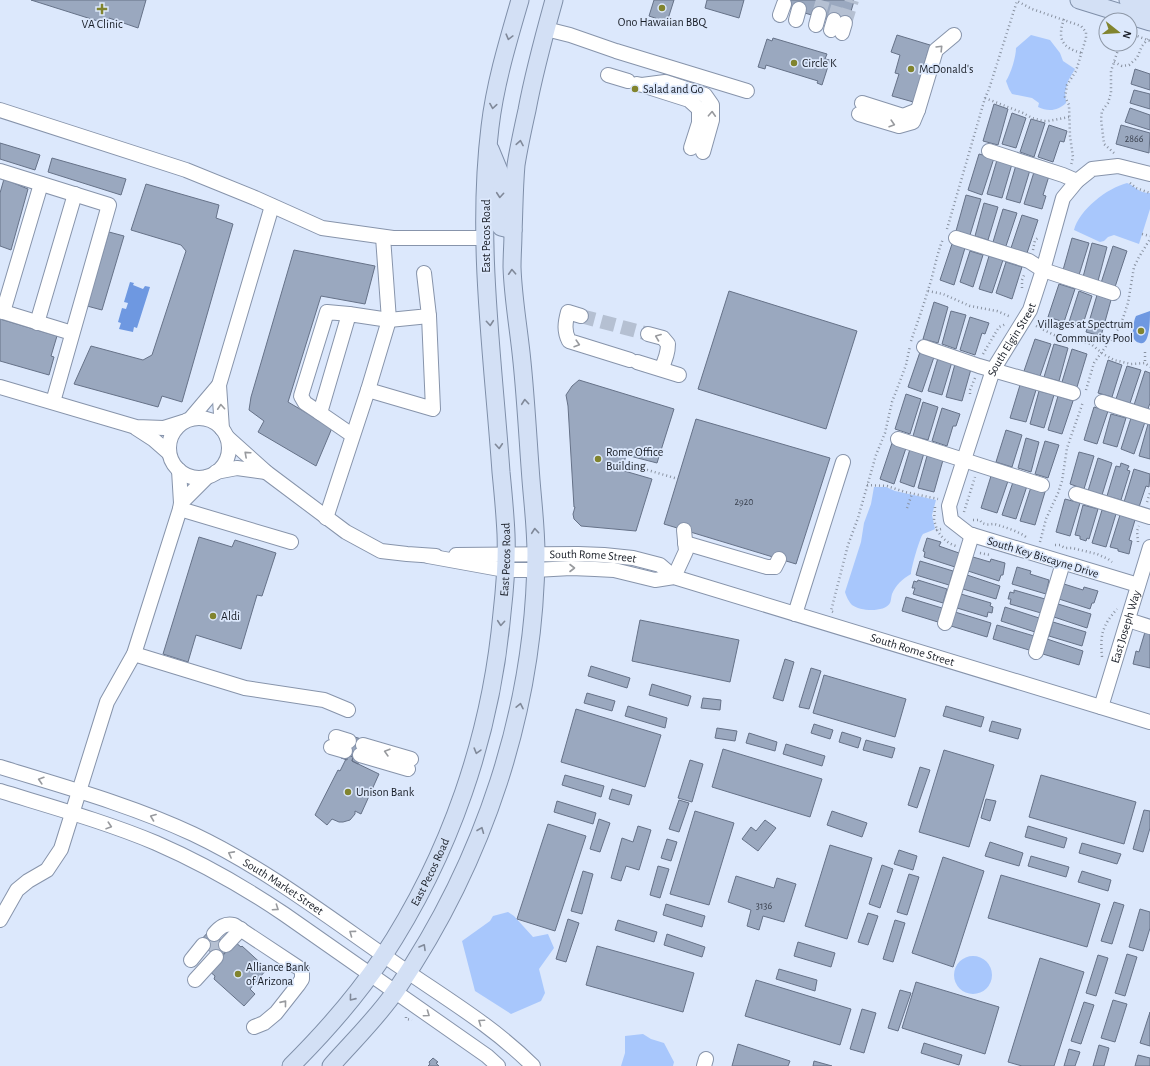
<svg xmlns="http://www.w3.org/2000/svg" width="1150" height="1066" font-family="'Alegreya Sans',sans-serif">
<rect width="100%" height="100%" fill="#dce8fc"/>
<!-- green -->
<path fill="#a8c7fc" d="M1031,35L1050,40L1060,53L1063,61L1075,69L1068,81L1065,92L1066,103C1058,111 1048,112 1038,107L1039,103L1032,98L1012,94L1009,89L1006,81C1011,73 1016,57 1016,48Z
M1127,183C1137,187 1138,193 1150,193V209L1139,244L1114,235L1108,237L1104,241L1100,242L1074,230C1079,210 1107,188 1127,183Z
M874,487H886L895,491L936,500L932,515L935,529C932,531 927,532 923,534C920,537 911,568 911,574C902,579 896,585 892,594C891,597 891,601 890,603C884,613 860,611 852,605C849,602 846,596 845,592L861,542L864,523L871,504Z
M508,912L514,916L533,937L548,934L554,948L539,969L545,993L541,1001L511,1014L475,991L462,941L490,921L493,916Z
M954 975a19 19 0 1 1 38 0a19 19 0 1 1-38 0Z
M643,1034L651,1039L664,1043L674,1062L673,1066H621L625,1053V1036Z"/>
<!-- water -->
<path fill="#6e98e1" d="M130,282L134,283L133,285L143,289L145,286L150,287L137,328L134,327L133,332L119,329L121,323L118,322L122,308L126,309L128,303L124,302Z
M1150,311C1150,320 1150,346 1140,343C1135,342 1134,339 1132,335C1134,328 1133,322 1136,316Z"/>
<!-- building -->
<path fill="#9aa8bf" stroke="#667288" d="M31,0H146L138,28L109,18L107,24Z
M654,0H674L667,22L649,16Z
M707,0H744L739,18L705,8Z
M781,0H852L854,1L847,25L780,6Z
M897,35L930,45L923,68L927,70L917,103L892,96L899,74L895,73L900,55L891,52Z
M773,38L827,54L825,59L830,60L822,85L817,83L818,81L766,65L765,69L758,67L767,39L772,41Z
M1135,69L1150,74V90L1131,84Z
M1134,90L1150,94V109L1130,103Z
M994,104L1008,109L998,145L983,141Z
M1130,108L1150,115V130L1125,122Z
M1012,113L1026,118L1016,148L1002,144Z
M1031,119L1045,123L1034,157L1020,152Z
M1049,125L1067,131L1064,142L1060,141L1053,162L1038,157Z
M1121,125L1150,133L1149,153L1116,144Z
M0,143L40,155L35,170L0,159Z
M979,154L994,158L982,195L968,190Z
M52,158L126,179L121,195L48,172Z
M997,160L1012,164L1002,198L987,194Z
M1016,165L1030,170L1020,203L1006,199Z
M1034,172L1049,176L1043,195L1046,196L1042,209L1024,204Z
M4,179L28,189L11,250L0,246V193Z
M146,184L219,205L216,218L233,224L182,402L162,396L158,407L74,384L91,346L143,360L152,355L186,251L181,245L131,230Z
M966,195L981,199L970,235L956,231Z
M984,203L998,207L988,240L975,236Z
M1003,209L1017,213L1006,246L993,242Z
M1022,215L1038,220L1027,253L1011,248Z
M109,232L124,236L102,310L87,306Z
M1072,238L1089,243L1079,275L1063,270Z
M1092,243L1107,247L1098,281L1083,277Z
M952,244L965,248L954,285L940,280Z
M1113,246L1127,251L1115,287L1101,283Z
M294,250L375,266L365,304L321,296L288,402L332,428L316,466L258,432L264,421L249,410L251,397Z
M970,251L983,255L973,287L960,282Z
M989,256L1003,260L992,293L979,289Z
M1006,262L1022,267L1012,299L996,293Z
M1059,284L1075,289L1064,322L1048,317Z
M729,291L857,331L826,429L698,389Z
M1079,291L1092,296L1082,327L1069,322Z
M1097,295L1111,300L1101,336L1086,332Z
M934,302L948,307L938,343L923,339Z
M951,311L966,315L956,349L942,344Z
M970,317L989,323L985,334L982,333L975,355L960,350Z
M0,319L57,336L51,356L54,357L49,375L0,361Z
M1035,339L1051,344L1040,376L1024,371Z
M1054,344L1068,348L1059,381L1044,377Z
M1072,349L1087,354L1077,387L1062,382Z
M920,352L934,357L922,392L908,387Z
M938,358L952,362L942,395L928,391Z
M1108,360L1122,365L1112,397L1098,393Z
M955,364L971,369L962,401L946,397Z
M1127,366L1141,370L1130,403L1116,399Z
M1145,371L1150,373V403L1148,409L1134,405Z
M579,380L674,409L657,463L626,455L624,463L621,470L652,479L636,531L581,526L574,519L573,514L575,507H574L568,406L566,395L572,386Z
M1020,385L1036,390L1026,422L1010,418Z
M1039,391L1054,395L1044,428L1030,424Z
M906,394L921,399L910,434L895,429Z
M1058,396L1073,401L1062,434L1048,430Z
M923,402L938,407L928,440L913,436Z
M1094,407L1108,411L1097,444L1084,440Z
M942,408L960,414L956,426H953L947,446L932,441Z
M1111,414L1126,418L1117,447L1103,443Z
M1131,418L1145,422L1134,454L1121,449Z
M696,419L830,458L796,564L664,524Z
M1148,424L1150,425V459L1139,456Z
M1006,430L1022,435L1012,467L996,462Z
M1026,438L1039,442L1031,472L1018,468Z
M1045,441L1059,445L1048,478L1035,474Z
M892,443L906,448L894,484L880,479Z
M910,449L924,453L914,487L900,482Z
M1079,452L1094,456L1084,489L1070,484Z
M927,456L943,460L934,492L918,488Z
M1098,458L1112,463L1102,495L1088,491Z
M1121,463L1129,466L1127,470L1130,471L1121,500L1107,496L1116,466L1120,467Z
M1134,469L1150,474L1149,487L1146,486L1139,507L1124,502Z
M991,476L1008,481L997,513L981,508Z
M1013,482L1027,486L1016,519L1002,515Z
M1031,487L1045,492L1035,525L1020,521Z
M1065,499L1080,503L1070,536L1056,532Z
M1083,505L1098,509L1089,539L1087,538L1086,541L1080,539V536L1075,535Z
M1102,510L1116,514L1106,547L1092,543Z
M1120,515L1135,520L1129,540L1132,541L1129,554L1118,551V549L1110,547Z
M199,537L232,547L235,540L276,553L262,596L257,595L241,649L196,635L188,662L163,654Z
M927,538L941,542L939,546L959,553L955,567L924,557L925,552L923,551Z
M973,557L990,562L991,559L1005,563L1003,575H1001L999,581L968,571Z
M920,561L953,571L949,585L916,575Z
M1017,567L1031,571L1030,574L1049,580L1046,594L1012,584Z
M967,575L1000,586L996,599L963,589Z
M918,580L947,589L943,603L913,594L915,588H912L914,581L917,582Z
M1064,584L1083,590L1084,587L1098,591L1094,603H1092L1090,609L1059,599Z
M1014,590L1045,599L1041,613L1010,604L1011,599H1008L1010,592L1014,593Z
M961,594L991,603L990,606L993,607L992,613L988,612L987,617L957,608Z
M906,597L942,608L938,622L902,611Z
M1058,604L1091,614L1087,628L1054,617Z
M1005,607L1039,618L1035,632L1001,621Z
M955,612L991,623L987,637L951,626Z
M640,620L739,640L730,682L632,661Z
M1053,622L1086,632L1082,646L1049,636Z
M997,625L1034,636L1029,650L993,639Z
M1145,632L1150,633V668L1133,664L1136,651L1139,652Z
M1047,639L1083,651L1079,665L1043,654Z
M785,659L794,662L783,701L773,698Z
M591,666L630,678L627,688L588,676Z
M811,668L821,671L809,709L799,707Z
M824,675L906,699L895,737L813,713Z
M652,684L691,696L688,706L649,695Z
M587,693L615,701L612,711L584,703Z
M703,698L721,700L720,710L701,708Z
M628,706L667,718L665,728L625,716Z
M946,706L984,717L981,727L943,716Z
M576,709L661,735L645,787L561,762Z
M992,721L1021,729L1018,739L989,731Z
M814,724L833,730L830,739L811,733Z
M717,728L737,731L735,741L715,738Z
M842,732L861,738L858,748L839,742Z
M749,733L777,742L775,751L746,743Z
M351,736L365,740L358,764L352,761L353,757L348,755L347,760L341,758Z
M866,740L895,748L892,758L863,750Z
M786,744L825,756L822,766L783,754Z
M723,749L822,779L810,817L712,787Z
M944,750L994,765L969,847L919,832Z
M348,755L353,757L352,761L379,774L361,814L355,811V814L350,820L343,822H339L332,819L327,825L315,815L338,770L340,771Z
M690,760L703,764L692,802L678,798Z
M920,767L930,770L917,808L908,805Z
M565,775L604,786L601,797L562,785Z
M1041,775L1136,802L1124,844L1029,817Z
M612,789L632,795L629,805L609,799Z
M986,799L996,801L990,821L981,818Z
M679,800L689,803L679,832L669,829Z
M557,801L596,813L593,824L554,812Z
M1144,810L1150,811V828L1143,852L1133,849Z
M695,811L734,823L709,905L670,894Z
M832,811L867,823L862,837L827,825Z
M599,819L610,823L600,852L590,849Z
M765,820L776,828L758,851L742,839L751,827L756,831Z
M548,824L586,836L555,931L517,919Z
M638,826L651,830L639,870L626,866L621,881L611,878L622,838L633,842Z
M1028,826L1067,838L1064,848L1025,837Z
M667,839L677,842L671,861L661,858Z
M990,842L1023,853L1019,866L985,856Z
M1082,843L1121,854L1117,864L1079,853Z
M830,845L872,858L847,939L805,926Z
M899,850L917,856L913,870L894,864Z
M1031,856L1069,867L1066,877L1028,866Z
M943,857L984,871L953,967L912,953Z
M882,865L893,869L880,908L869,904Z
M658,866L669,869L660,898L650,895Z
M583,871L593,874L582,914L571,911Z
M1082,871L1111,880L1108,891L1078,882Z
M909,874L919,877L907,915L897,912Z
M1001,875L1100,904L1087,947L988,918Z
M736,876L774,888L777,878L796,884L784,922L763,916L759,930L747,926L751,910L728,902Z
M1114,902L1124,905L1112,944L1101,941Z
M666,904L705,916L702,927L663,915Z
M1140,909L1150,912V928L1143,951L1129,947Z
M868,913L878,916L868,945L858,942Z
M568,919L579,923L566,962L556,959Z
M618,920L657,932L654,942L615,930Z
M895,920L905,923L893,962L883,959Z
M210,930L229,948L219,959L199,942Z
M667,934L705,947L702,957L664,945Z
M235,942L241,947L242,946L266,968L265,969L266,970L250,989L255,994L244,1006L214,979L215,976L209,971Z
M798,942L835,953L831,967L794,956Z
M597,946L694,973L683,1012L586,985Z
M1127,954L1137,957L1125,996L1115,993Z
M1098,955L1108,958L1096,996L1086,993Z
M1040,958L1084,972L1054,1066H1022L1008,1062Z
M779,969L817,980L815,991L776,979Z
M756,980L851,1009L840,1045L745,1016Z
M916,982L999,1007L985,1054L902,1028Z
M900,990L911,993L898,1031L888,1028Z
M1113,1000L1127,1004L1115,1042L1101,1038Z
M1084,1002L1094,1005L1081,1044L1071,1041Z
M862,1009L876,1013L864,1053L850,1049Z
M1150,1012V1046L1140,1043Z
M924,1043L962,1055L959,1065L921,1053Z
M738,1044L790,1061L788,1066H732Z
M1099,1045L1109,1048L1104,1066H1093Z
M1069,1049L1080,1052L1075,1066H1064Z
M1138,1055L1150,1058V1066H1135Z
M433,1058L438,1062L436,1063L439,1066H428L430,1064L429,1062Z
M814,1061L832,1066H813Z"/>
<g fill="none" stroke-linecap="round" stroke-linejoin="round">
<!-- minor-tunnel -->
<path stroke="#b5c0d2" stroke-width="14" stroke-dasharray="14 7" stroke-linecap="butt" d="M819,14L823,0
M834,20L840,0
M845,23L852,0
M581,316L648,334
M210,951L220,939"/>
<defs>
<g id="minor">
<path d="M780,15L784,4"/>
<path d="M796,20L799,9"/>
<path d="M816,25L819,14"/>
<path d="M546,29L570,35L616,51L747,91"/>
<path d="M831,30L834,20"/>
<path d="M842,33L845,23"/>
<path d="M608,75L628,81"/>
<path d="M637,84L642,85L665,82L705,95L712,105V120L703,152"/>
<path d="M645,86L689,100L699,109V123L691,148"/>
<path d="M862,103L903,116L918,110"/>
<path d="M0,110L186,170L255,198L322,228L393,238H485"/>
<path d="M859,114L899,126L913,122L918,110L936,50L954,35"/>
<path d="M989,151L1063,175L1077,181"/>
<path d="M0,171L109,205L53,402"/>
<path d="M956,238L1029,261L1043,270L1113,293"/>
<path d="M0,311L72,333"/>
<path d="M3,312L41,184"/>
<path d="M581,316L568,312C565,323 564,331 569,341L630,360"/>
<path d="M37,323L75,194"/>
<path d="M648,334L663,338L668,344C668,353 665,361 661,369"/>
<path d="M924,347L979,366L1073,393"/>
<path d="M637,362L679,375"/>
<path d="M0,387L136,427L164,428L183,422"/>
<path d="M368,390L389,320L383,237"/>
<path d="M1102,402L1150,417"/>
<path d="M320,413L305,403L301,396L327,312L349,314"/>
<path d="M191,418L219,385"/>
<circle cx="199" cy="448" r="30"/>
<path d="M136,428L153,439L169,453"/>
<path d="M222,429L219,385L272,206"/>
<path d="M352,435L320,413L349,314L389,320L429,316L424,273"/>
<path d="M227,437L266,472L346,532L381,551L407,554L436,556"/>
<path d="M898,439L1042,485"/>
<path d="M216,472L237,468L266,472"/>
<path d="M1076,494L1150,517"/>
<path d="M181,503L207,477"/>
<path d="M180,509L291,542"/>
<path d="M326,518L368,390L433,409L429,316"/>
<path d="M685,543L767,567H775L779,559"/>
<path id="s1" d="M456,555L578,554L604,555L633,558L660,565L674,577"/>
<path id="s2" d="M428,556L505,570H535L571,568L595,569L614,570L655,580L674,577L1150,722"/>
<path d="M674,577L686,551L684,530"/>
<path id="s3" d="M1138,585L969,534L951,520L949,506L993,370L1030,310L1043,270L1063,198L1077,181L1092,169L1118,166L1150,174"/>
<path d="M795,614L843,462"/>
<path d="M1128,620L1150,627"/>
<path d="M945,623L972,535"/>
<path d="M1036,652L1063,563"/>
<path d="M134,654L245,688L324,700L348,710"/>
<path id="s4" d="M1101,707L1150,547"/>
<path d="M336,737L349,741"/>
<path d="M363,745L411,759"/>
<path d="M331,747L345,751"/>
<path d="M360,755L408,769"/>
<path id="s5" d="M0,767C65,787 131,805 193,834C267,869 332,920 399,966C445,998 493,1026 533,1066"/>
<path d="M0,791C52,807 106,822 156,843C202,863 244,887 284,914L487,1056L498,1066"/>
<path d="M0,920L17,890L28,881L47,870L61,849L107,702L134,654L180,509L181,503L179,470"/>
<path d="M214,934C220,927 225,923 234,925L302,970V979L298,985L276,1013L264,1023L254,1027"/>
<path d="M226,945L241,929"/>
<path d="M191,960L203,945"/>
<path d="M195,980L216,957"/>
<path d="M704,1066L706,1059"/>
</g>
<g id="major">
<path d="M1079,0L1150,22"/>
<path d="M1128,0L1150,6"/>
<path d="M490,149L502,178L499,224L501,227L513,230"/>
<path id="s6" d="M291,1066C324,1033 356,997 382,958C450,855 491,736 502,613C505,587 507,560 506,534C505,513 503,492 501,472C493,357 476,241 490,127C495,84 508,41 520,0"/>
<path d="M331,1066C353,1041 378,1017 397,989C484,861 535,709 536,554C536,529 533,505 531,480C528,441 526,401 522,362C519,330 513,299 512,267C512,255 513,244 513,233C514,210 514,188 516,165C519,146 523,128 527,110C534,72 544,36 554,0"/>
</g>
</defs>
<!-- minor casing -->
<use href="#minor" stroke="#8794ab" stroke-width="16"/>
<!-- major casing -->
<use href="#major" stroke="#7f8fa9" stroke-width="19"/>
<!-- path -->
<path stroke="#8992a1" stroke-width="2.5" stroke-dasharray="1 3" stroke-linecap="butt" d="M1064,19C1057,39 1062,48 1082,53
M1130,34H1132L1150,41
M1114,62L1122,66L1129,65L1137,58L1142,46L1148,39
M985,98L1023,113L1032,118L1043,121H1048L1069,117
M1114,153L1104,144L1101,119L1102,111L1108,103L1111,93V71L1120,44
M1130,183L1136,188L1150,193
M947,229L985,98L989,89L1017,1L1032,9L1081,26L1086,32V38L1076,71L1067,85L1065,97L1069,105L1070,136L1073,157L1071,166
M1142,234L1150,236
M1033,250L1035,240L1038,238
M1022,288V280L1025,273
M928,291L943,294L970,306L997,311L1011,317
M1036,326L1054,335L1091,344L1103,354L1114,360L1131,364L1145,363L1150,367
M911,341C917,324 923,307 928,290C934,273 936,256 943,239
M1145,352V363
M983,354L999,327L1006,324
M1086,390L1094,363L1119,328L1123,318L1128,303L1134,267L1139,257L1150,239
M970,394V390L975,378
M624,463L678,479
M867,485L887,486L905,492L938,499
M1147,502L1150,493
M935,507L934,520L937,530
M907,508L912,494
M964,512L975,477
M973,520H980C982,523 982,523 985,524C988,525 991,524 994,524C1002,526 1021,532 1027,538
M941,529L937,530C942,538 947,543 956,546
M1040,542L1046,519L1058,493L1062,481L1067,448L1083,402
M1138,542L1137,531L1139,526
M1055,545H1060L1065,548H1072L1097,554L1108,559L1112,562
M980,553L990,555
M833,612L831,611L848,545L858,518L876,455L885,433L892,402L906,365L910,346
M1102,657C1100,635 1102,626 1117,609
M406,1017V1019L412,1020"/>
<!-- minor -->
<use href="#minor" stroke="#fff" stroke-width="14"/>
<!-- major -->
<use href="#major" stroke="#d3e0f5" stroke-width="17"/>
</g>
<!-- one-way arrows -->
<defs><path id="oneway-chevron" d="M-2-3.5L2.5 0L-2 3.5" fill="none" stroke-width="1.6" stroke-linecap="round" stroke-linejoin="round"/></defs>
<g stroke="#808999">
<use href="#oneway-chevron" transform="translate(509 37) rotate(105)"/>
<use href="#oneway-chevron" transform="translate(493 106) rotate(99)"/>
<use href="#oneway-chevron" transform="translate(520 143) rotate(-80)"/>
<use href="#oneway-chevron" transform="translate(500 195) rotate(95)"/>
<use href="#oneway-chevron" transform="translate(512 272) rotate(-93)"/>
<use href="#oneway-chevron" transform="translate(490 323) rotate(85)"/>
<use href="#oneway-chevron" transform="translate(525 402) rotate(-95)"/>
<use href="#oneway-chevron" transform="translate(499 446) rotate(86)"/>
<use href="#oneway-chevron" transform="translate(535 531) rotate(-95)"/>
<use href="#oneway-chevron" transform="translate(501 623) rotate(95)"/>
<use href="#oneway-chevron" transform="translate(520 706) rotate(-78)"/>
<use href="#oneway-chevron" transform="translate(477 751) rotate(106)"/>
<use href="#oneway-chevron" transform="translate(481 830) rotate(-68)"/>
<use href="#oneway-chevron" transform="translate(423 947) rotate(-60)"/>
<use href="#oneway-chevron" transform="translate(352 998) rotate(129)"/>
</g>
<g stroke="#989a9e">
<use href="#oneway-chevron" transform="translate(940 48) rotate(-46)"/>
<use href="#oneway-chevron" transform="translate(712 114) rotate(-87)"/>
<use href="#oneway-chevron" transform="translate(892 124) rotate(17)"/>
<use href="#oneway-chevron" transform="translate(658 337) rotate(-159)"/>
<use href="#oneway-chevron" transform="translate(577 344) rotate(17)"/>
<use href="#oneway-chevron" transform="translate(221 407) rotate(-94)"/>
<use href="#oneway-chevron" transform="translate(247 454) rotate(-138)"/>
<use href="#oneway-chevron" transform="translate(572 568)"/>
<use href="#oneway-chevron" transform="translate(387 752) rotate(-164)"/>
<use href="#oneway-chevron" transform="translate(41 780) rotate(-163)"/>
<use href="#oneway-chevron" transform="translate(153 817) rotate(-159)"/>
<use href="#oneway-chevron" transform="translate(109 826) rotate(18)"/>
<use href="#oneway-chevron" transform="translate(231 854) rotate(-152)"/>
<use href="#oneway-chevron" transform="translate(276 908) rotate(34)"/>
<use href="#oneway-chevron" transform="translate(352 933) rotate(-144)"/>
<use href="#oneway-chevron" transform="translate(284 1003) rotate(-51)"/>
<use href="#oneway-chevron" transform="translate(427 1014) rotate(35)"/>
<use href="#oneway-chevron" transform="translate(481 1022) rotate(-145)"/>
</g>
<!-- markers -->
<g fill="#81842e" stroke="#dce8fc" stroke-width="1.5">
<circle cx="662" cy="8" r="4"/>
<path d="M100 3h4v4h4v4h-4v4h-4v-4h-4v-4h4z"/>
<circle cx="794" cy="63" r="4"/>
<circle cx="911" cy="69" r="4"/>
<circle cx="635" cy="89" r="4"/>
<circle cx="1141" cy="331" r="4"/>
<circle cx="598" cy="459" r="4"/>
<circle cx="213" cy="616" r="4"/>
<circle cx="348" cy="792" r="4"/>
<circle cx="238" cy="974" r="4"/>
</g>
<g text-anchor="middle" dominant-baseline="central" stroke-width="3.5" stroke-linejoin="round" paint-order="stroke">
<!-- number labels -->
<g font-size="10" fill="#3a414e">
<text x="1134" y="139">2866</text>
<text x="744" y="502">2920</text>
<text x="764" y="906">3136</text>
</g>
<!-- poi labels -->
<g font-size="12" fill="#1a1f28" stroke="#dce8fc" text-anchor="start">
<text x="662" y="22" text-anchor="middle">Ono Hawaiian BBQ</text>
<text x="102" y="24" text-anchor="middle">VA Clinic</text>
<text x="802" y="63">Circle K</text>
<text x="919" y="69">McDonald's</text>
<text x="643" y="89">Salad and Go</text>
<text x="1133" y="324" text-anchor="end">Villages at Spectrum<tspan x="1133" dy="14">Community Pool</tspan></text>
<text x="606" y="452">Rome Office<tspan x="606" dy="14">Building</tspan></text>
<text x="221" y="616">Aldi</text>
<text x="356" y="792">Unison Bank</text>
<text x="246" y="967">Alliance Bank<tspan x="246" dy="14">of Arizona</tspan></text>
</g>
<!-- street labels -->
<g font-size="12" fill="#1a1f28" stroke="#dce8fc">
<text transform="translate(486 236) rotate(-90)">East Pecos Road</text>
<text stroke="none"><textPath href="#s3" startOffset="392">South Elgin Street</textPath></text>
<text stroke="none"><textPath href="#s1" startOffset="137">South Rome Street</textPath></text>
<text transform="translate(1043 557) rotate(17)">South Key Biscayne Drive</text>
<text stroke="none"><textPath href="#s6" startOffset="564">East Pecos Road</textPath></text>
<text stroke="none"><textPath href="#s4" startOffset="84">East Joseph Way</textPath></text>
<text stroke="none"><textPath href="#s2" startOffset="498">South Rome Street</textPath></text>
<text stroke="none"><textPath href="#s6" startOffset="240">East Pecos Road</textPath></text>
<text stroke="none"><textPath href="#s5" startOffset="309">South Market Street</textPath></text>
</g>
</g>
<!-- north arrow -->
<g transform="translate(1118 32) rotate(107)"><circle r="19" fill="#dce8fc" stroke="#8e98a7"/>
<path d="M0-3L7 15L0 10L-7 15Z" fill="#81842e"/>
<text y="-6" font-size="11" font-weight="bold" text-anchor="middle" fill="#1a1f28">N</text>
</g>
</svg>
